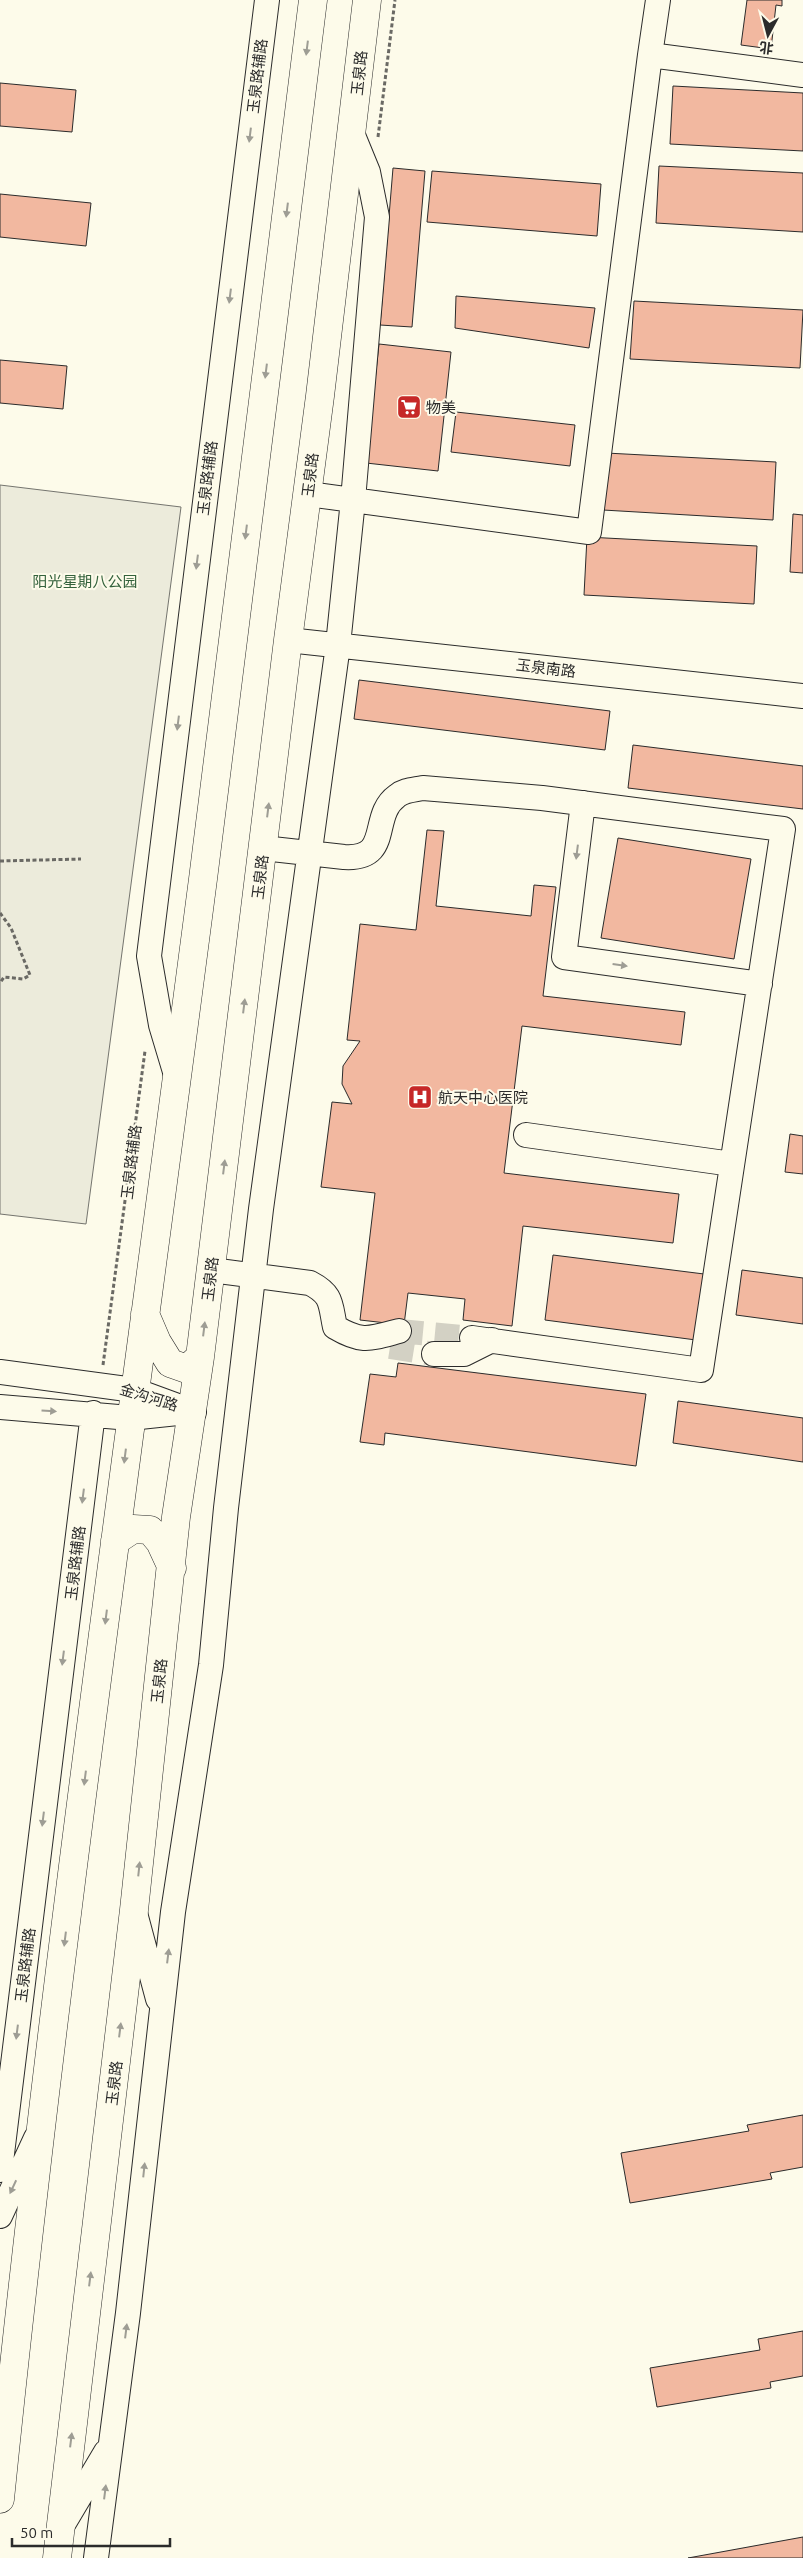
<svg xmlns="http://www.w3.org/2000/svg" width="803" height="2558" font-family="Ubuntu,'Noto Sans SC',sans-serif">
<rect width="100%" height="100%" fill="#fdfbea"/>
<!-- green -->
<path fill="#ecebdb" stroke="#74746e" d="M0,485L181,507L86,1224L0,1214Z"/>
<!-- building -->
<path fill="#f2b8a0" stroke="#2b2b2b" d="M747,0H782V6L776,5L771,49L741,45Z
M0,83L76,90L72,132L0,126Z
M673,86L803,93V151L670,144Z
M659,166L803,173V232L656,223Z
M393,168L425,171L412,327L380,325Z
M432,171L601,184L597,236L427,222Z
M0,194L91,203L86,246L0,237Z
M456,296L595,308L589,348L455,328Z
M634,301L803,310L800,368L630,359Z
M379,344L451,352L438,471L366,463Z
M0,360L67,366L63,409L0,403Z
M456,412L575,425L570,466L451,452Z
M606,453L776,462L773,520L603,510Z
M793,514L803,515V573L790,572Z
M587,537L757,546L754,604L584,595Z
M359,680L610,711L605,750L354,719Z
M633,745L803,766V809L628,788Z
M427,830L444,831L436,906L531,916L534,885L556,887L543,996L685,1012L681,1045L522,1026L504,1173L679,1194L673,1243L523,1226L512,1326L463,1320L465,1299L408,1293L404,1325L360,1320L375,1193L321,1187L332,1102L352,1104L342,1084L343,1066L360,1041L347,1040L360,924L416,930Z
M618,838L751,859L734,959L601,938Z
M790,1134L803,1136V1174L785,1172Z
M553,1255L704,1274L696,1340L545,1320Z
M742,1270L803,1278V1324L736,1315Z
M398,1363L646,1394L636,1466L385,1433L384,1445L360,1442L370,1374L396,1377Z
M678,1401L803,1418V1462L673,1443Z
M803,2115V2167L770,2173L772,2179L630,2203L621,2153L749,2131L747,2125Z
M803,2331V2376L770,2382L771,2388L657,2407L650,2368L760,2350L758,2339Z
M803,2537V2558H688Z"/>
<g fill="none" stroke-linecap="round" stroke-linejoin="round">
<!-- minor-tunnel -->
<path stroke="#d3d1c4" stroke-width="24" stroke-dasharray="24 12" stroke-linecap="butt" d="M399,1331L472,1338
M390,1347L434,1354"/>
<defs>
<path id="minor" d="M658,0L650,55L803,75
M308,494L589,532L650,55
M288,640L803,696
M583,803L564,957L760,984
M263,848L344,857C393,860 369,816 397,796C404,790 413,790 423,788L542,798L783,829L701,1370L472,1338
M176,1075L161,1025L149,956L267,0
M526,1135L732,1164
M211,1270L310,1283C333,1295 330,1304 335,1327C362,1343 369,1339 399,1331
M434,1354H464L492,1340
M0,1372L134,1390L194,1412
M0,1407L130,1418L187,1412
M135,1913L158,1999
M0,2170L93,1413
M0,2216L36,2138
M62,2526L106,2452
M96,2558L128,2313L173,1912L211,1665L226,1508L261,1209L338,645L353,500L377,217L368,172L352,133"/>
<path id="major" d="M145,1314L157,1342L170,1363L187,1369L200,1357
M115,1541L133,1529L150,1530L160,1542L172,1568
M0,2499C55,1957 133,1418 203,879C241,586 276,293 313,0
M57,2558L134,1910L176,1517L200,1357L288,640L320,396L367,0"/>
</defs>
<!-- minor casing -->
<use href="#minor" stroke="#2b2b2b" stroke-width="26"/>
<!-- major casing -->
<use href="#major" stroke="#2b2b2b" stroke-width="29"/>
<!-- path -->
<path stroke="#6a6964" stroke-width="3" stroke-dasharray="4 2.5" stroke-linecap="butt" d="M378,137L395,0
M0,861L81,859
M0,913L11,928L30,975L23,979L4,977L0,983
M103,1365L145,1051"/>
<!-- minor -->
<use href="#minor" stroke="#fdfbea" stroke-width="24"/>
<!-- major -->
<use href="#major" stroke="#fdfbea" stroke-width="28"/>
</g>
<!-- one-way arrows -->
<defs><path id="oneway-solid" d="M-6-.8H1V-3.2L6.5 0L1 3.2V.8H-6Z" transform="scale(1.25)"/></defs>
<g fill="#9e9d94">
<use href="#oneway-solid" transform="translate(307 48) rotate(97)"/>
<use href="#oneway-solid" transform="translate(250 135) rotate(97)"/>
<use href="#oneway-solid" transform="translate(287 210) rotate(97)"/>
<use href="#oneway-solid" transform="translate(230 296) rotate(97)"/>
<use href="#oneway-solid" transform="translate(266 371) rotate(97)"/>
<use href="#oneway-solid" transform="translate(246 532) rotate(97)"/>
<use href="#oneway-solid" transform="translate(197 562) rotate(97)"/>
<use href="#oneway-solid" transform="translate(178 723) rotate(97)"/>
<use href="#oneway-solid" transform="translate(268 810) rotate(-83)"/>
<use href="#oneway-solid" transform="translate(577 852) rotate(97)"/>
<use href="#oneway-solid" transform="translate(620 965) rotate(8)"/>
<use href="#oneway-solid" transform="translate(244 1006) rotate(-83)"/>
<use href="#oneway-solid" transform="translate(224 1167) rotate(-83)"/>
<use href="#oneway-solid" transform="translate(204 1329) rotate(-83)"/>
<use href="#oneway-solid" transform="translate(49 1411) rotate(4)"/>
<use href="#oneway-solid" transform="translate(125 1456) rotate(97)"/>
<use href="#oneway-solid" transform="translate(83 1496) rotate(97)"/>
<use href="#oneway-solid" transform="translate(106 1617) rotate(97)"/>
<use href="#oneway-solid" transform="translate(63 1658) rotate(97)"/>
<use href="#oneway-solid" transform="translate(85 1778) rotate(97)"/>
<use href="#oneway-solid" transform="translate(43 1819) rotate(97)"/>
<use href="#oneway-solid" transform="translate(139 1869) rotate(-84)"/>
<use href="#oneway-solid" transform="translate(65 1939) rotate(97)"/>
<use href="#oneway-solid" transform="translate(168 1956) rotate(-83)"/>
<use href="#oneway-solid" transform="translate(120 2030) rotate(-83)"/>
<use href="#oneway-solid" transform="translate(17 2032) rotate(97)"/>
<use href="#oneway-solid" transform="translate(144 2170) rotate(-84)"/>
<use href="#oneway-solid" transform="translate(13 2187) rotate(115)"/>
<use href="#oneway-solid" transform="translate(90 2279) rotate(-83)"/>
<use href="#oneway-solid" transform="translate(126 2331) rotate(-83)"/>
<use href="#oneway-solid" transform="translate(71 2440) rotate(-83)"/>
<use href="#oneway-solid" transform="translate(105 2492) rotate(-83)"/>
</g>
<!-- icons -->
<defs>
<symbol id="supermarket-square" viewBox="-11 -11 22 22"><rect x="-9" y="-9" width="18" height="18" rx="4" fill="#c62828" stroke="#fdfbea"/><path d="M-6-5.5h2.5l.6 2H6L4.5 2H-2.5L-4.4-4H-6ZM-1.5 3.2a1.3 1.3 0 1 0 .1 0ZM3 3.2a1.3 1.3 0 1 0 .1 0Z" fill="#fff"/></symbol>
<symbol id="hospital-square" viewBox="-11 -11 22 22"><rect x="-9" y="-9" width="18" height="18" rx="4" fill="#c62828" stroke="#fdfbea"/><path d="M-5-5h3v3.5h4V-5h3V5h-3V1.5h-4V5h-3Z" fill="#fff"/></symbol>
</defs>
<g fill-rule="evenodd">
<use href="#supermarket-square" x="395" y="393" width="28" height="28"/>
<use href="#hospital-square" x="406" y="1083" width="28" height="28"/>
</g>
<g text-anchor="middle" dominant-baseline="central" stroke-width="4" stroke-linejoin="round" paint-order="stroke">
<!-- street labels -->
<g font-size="15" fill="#2b2b2b" stroke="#fdfbea">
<text transform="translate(359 73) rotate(-84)">玉泉路</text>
<text transform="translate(257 76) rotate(-83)">玉泉路辅路</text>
<text transform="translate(310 475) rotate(-83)">玉泉路</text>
<text transform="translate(207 478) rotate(-83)">玉泉路辅路</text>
<text transform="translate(546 668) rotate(7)">玉泉南路</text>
<text transform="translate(260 877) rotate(-83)">玉泉路</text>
<text transform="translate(131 1162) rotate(-83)">玉泉路辅路</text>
<text transform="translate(210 1279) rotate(-83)">玉泉路</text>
<text transform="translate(149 1397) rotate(17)">金沟河路</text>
<text transform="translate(75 1563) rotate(-83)">玉泉路辅路</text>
<text transform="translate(159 1681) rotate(-84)">玉泉路</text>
<text transform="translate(25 1965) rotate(-83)">玉泉路辅路</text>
<text transform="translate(114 2083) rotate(-83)">玉泉路</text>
</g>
<!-- poi labels -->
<g font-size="15" fill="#2b2b2b" stroke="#fdfbea" text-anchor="start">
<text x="426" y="407">物美</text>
<text x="438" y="1097">航天中心医院</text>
</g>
<!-- park labels -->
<g font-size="15" fill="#34623c" stroke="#fdfbea">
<text x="85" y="581">阳光星期八公园</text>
</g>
</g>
<!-- north arrow -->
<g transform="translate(768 35) rotate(187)" stroke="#fdfbea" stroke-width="4" paint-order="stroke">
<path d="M0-4L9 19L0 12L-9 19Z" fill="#2b2b2b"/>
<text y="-8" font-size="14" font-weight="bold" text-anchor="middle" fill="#2b2b2b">北</text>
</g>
<!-- scale -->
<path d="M12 2538v8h158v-8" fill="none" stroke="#2b2b2b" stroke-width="2.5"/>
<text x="20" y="2538" font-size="15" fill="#2b2b2b" stroke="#fdfbea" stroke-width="4" paint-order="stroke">50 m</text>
</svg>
